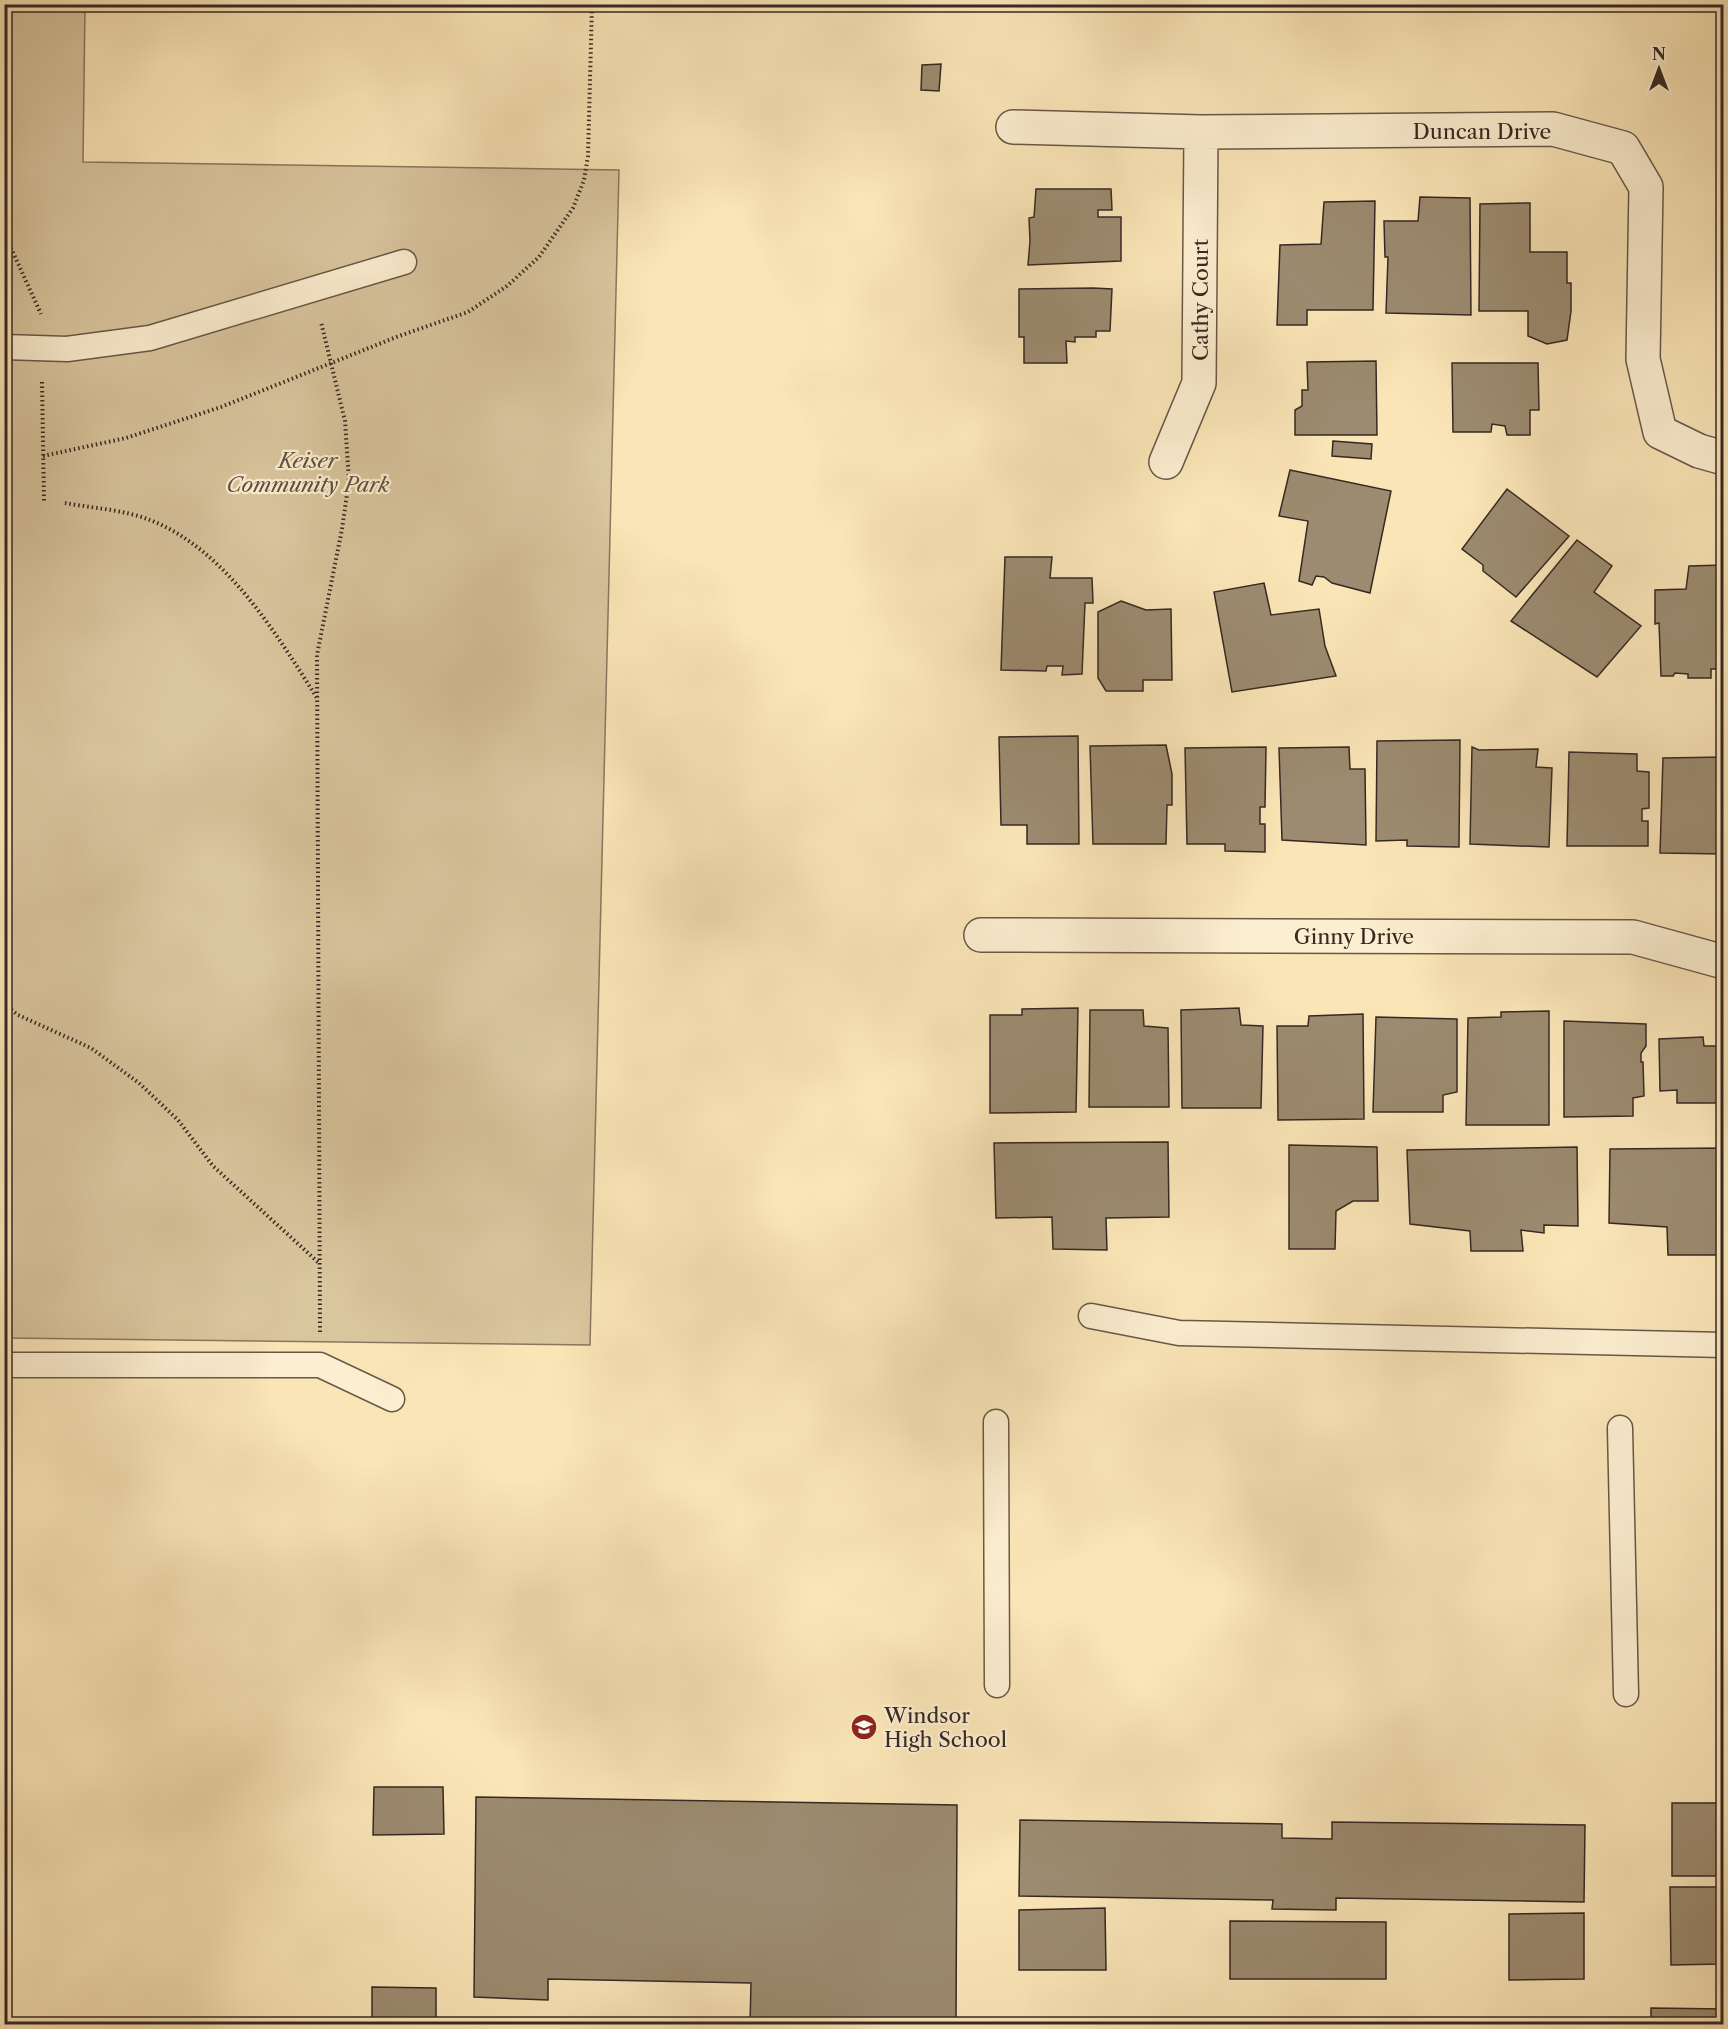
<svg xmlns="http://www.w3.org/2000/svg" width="1728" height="2029" font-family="'Libre Caslon Text',serif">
<rect width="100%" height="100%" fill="#fae5b7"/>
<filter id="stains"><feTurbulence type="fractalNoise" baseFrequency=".00333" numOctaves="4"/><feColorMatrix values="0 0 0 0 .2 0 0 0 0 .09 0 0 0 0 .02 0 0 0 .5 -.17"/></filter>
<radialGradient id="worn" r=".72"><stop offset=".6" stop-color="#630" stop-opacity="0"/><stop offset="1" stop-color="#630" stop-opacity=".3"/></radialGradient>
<!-- green -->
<path fill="#d9c59e" stroke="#887760" stroke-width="1.5" d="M5,5H85L83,162L619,170L590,1345L5,1338Z"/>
<!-- building -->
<path fill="#9c8b70" stroke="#362923" stroke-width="1.5" d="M941,64L939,91L921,90L922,65Z
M1036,189H1111L1112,210H1098V217H1121V261L1028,265L1030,241L1029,218L1034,217Z
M1420,197L1470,198L1471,315L1386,313L1388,257H1385L1384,221H1418Z
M1375,201L1373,310H1307V325H1277L1280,245L1321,244L1324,202Z
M1530,203V252H1567V283H1571V311L1567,340L1547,344L1528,336V311H1479L1480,204Z
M1717,263H1724V324H1718Z
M1093,288L1112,289L1110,331H1096V337H1075V342L1066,341L1067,363H1024V337H1019V289Z
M1376,361L1377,435H1295V410L1302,406V390H1308L1307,362Z
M1452,363H1538L1539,410H1530V435H1507L1505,426L1492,424L1491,432H1453Z
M1333,441L1372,444L1371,459L1332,456Z
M1290,470L1391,491L1370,593L1332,583L1324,577L1316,576L1312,585L1299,581L1308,521L1279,516Z
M1507,489L1569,536L1516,597L1483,571V565L1462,549Z
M1577,540L1612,566L1594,592L1641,626L1597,677L1511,621Z
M1005,557H1052L1050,578H1092L1093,603H1085L1082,674L1062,675L1063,666H1047L1046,671L1001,670Z
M1724,565V669H1711V678H1688V674L1675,673L1673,676H1661L1659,623L1655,624V590L1686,589L1689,566Z
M1264,583L1271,615L1319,609L1325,646L1336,676L1232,692L1214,592Z
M1121,601L1146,610L1171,609L1172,680H1143V691H1106L1098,678V612Z
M1078,736L1079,844H1027V825H1001L999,737Z
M1460,740L1459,847L1407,846V840L1376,841L1377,741Z
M1166,745L1172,774V805H1167L1166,844H1093L1090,746Z
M1266,747L1265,807H1260V824H1265V852L1225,851V844H1187L1185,748Z
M1349,747L1350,769H1365L1366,845L1282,840L1279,748Z
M1472,747L1479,750L1538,749L1536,767L1552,768L1549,847L1470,844Z
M1569,752L1637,754V771L1649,772V808L1642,809V821H1648V846H1567Z
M1724,757V854L1660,853L1663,758Z
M1078,1008L1076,1112L990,1113V1015H1022V1009Z
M1239,1008L1241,1025L1263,1026L1261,1108H1182L1181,1010Z
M1090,1010H1143L1144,1026L1168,1028L1169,1107H1089Z
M1549,1011V1125H1466L1468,1018L1501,1017V1012Z
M1363,1014L1364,1119L1278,1120L1277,1026H1308L1309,1016Z
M1376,1017L1457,1019V1092L1443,1095V1112H1373Z
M1564,1021L1646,1024V1046L1641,1053V1062H1643L1644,1096L1633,1098V1116L1564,1117Z
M1703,1037L1704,1046H1724V1103H1677V1090L1660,1091L1659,1039Z
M1168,1142L1169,1217L1106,1218L1107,1250L1053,1249L1052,1217L996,1218L994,1143Z
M1289,1145L1377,1147L1378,1201H1353L1336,1211L1335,1249H1289Z
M1577,1147L1578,1226L1544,1225V1233L1521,1230L1523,1251H1471L1470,1231L1410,1224L1407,1150Z
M1724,1148L1723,1255H1668L1667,1227L1609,1223L1610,1149Z
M374,1787H443L444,1834L373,1835Z
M476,1797L957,1805L956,2024H750L751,1983L548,1979V2000L474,1997Z
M1672,1803H1724V1876H1672Z
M1020,1820L1282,1824V1838L1332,1839V1822L1585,1825L1584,1902L1336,1898V1910L1272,1909L1273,1900L1019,1896Z
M1670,1887H1720L1721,1964L1671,1965Z
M1105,1908L1106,1970H1019V1910Z
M1584,1913V1979L1509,1980V1914Z
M1230,1921L1386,1922V1979H1230Z
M372,1987L436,1988V2020L372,2019Z
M1651,2008L1724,2009V2024H1651Z"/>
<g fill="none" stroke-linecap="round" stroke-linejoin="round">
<defs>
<path id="lane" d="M4,347L67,349L150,338L404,262
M1091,1316L1179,1333L1724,1345
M4,1365H320L392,1399
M996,1422L997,1685
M1620,1428L1626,1694"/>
<path id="street" d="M1013,127L1201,132L1553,129L1623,148L1646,187L1643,359L1660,432L1699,451L1724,458
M1166,462L1199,383L1201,132
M981,935L1633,937L1724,962"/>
</defs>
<!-- lane casing -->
<use href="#lane" stroke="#675848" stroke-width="27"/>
<!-- street casing -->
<use href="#street" stroke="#675848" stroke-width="36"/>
<!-- path -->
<path stroke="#362923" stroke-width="4" stroke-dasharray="1.5 3" stroke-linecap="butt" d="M4,145L7,154V183L4,187
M4,217L11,248L41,314
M42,382L44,502
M43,456L126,438L221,407L399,336L468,312L507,286L539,257L573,208L584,180L588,156L592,4
M65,503C92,508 125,510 150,520C225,549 276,633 317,698
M4,1004L18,1015L91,1048L139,1083L178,1120L213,1166L319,1263
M320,1332L317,655L342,529L349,480L345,421L321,322"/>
<!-- lane -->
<use href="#lane" stroke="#fceed0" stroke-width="24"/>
<!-- street -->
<use href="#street" stroke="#fceed0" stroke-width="33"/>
</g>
<!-- icons -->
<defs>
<symbol id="school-disc" viewBox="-11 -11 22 22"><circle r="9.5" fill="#8f2418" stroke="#fceed0"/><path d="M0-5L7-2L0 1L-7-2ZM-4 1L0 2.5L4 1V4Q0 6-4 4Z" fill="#fff"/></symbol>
</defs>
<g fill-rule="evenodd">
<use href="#school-disc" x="849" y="1712" width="30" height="30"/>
</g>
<g text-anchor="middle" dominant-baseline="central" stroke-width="4.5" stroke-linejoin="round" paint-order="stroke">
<!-- street labels -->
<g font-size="21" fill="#362923" stroke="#fceed0">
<text x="1482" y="131">Duncan Drive</text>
<text transform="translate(1200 300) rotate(-90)">Cathy Court</text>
<text x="1354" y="936">Ginny Drive</text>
</g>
<!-- park labels -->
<g font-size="21" font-style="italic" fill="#5f5042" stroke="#fceed0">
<text x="308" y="460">Keiser<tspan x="308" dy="24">Community Park</tspan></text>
</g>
<!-- poi labels -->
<g font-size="21" fill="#362923" stroke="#fceed0" text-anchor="start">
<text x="884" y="1715">Windsor<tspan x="884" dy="24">High School</tspan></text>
</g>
</g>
<!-- margin -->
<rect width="1728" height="2029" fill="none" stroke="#fae5b7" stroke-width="24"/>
<rect x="6" y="6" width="1716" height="2017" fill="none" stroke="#362923" stroke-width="3"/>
<rect x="12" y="12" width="1704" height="2005" fill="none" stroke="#362923" stroke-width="1.5"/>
<!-- north arrow -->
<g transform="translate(1659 69)" stroke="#fceed0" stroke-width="4.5" paint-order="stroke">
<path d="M0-4.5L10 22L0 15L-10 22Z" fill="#362923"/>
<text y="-9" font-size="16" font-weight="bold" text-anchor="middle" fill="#362923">N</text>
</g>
<rect width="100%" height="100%" filter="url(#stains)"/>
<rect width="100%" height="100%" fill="url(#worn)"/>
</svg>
